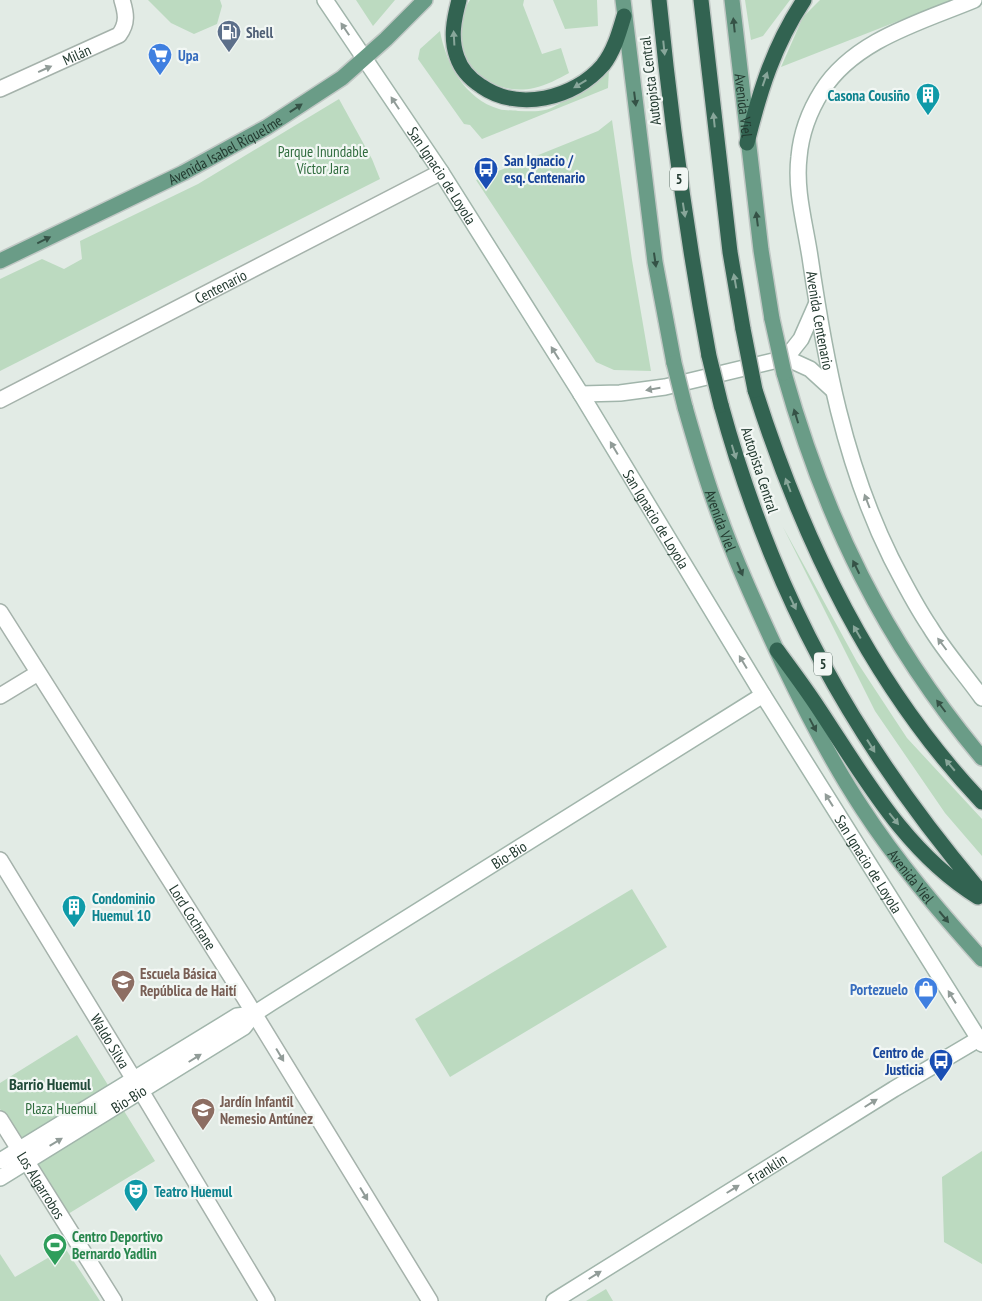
<svg xmlns="http://www.w3.org/2000/svg" width="982" height="1301" font-family="'PT Sans Narrow',sans-serif">
<rect width="100%" height="100%" fill="#e2ebe5"/>
<!-- green -->
<path fill="#bcdac0" d="M148,0H220L222,6L217,24L194,34L171,23Z
M356,0H395L373,26Z
M470,0H524L523,5L542,54L561,48L569,73C558,79 547,85 534,88C498,96 458,72 461,33C462,21 463,10 470,0Z
M553,0H597L598,26L565,29Z
M745,0H790L763,36L751,40Z
M820,0H952L781,67L803,17Z
M440,31C446,64 465,99 499,109C505,111 512,110 518,111C527,111 537,112 545,110C551,109 557,105 562,102C582,93 594,85 609,69L608,88L482,139L470,125L464,124L418,59L420,49Z
M339,99L372,159L380,179L0,371V279L42,259L64,269L82,259L80,241L198,184Z
M612,120L632,260L651,371L614,370L596,362L476,180L598,131Z
M783,527L857,662L907,738L982,819V856L945,813L875,711Z
M632,889L667,947L450,1077L415,1019Z
M77,1035L155,1161L68,1214L0,1109V1083Z
M982,1151V1264L944,1242L942,1177Z
M65,1248L100,1301H0V1254L15,1277Z
M606,1289L613,1301H586Z"/>
<g fill="none" stroke-linecap="round" stroke-linejoin="round">
<defs>
<g id="street">
<path id="s1" d="M0,89L119,35C128,23 126,13 122,0"/>
<path id="s2" d="M0,400L441,172"/>
<path id="s3" d="M0,612L244,997L430,1301"/>
<path d="M0,696L38,673"/>
<path id="s4" d="M0,860L141,1091L267,1301"/>
<path id="s5" d="M0,1119L114,1301"/>
</g>
<g id="secondary">
<path id="s6" d="M325,0L441,172L581,394L763,695L982,1044"/>
<path id="s7" d="M974,0C921,22 854,40 822,91C810,110 801,134 799,157C795,190 805,224 810,257C825,360 844,463 891,558C903,581 915,605 930,627C945,652 965,674 982,698"/>
<path d="M786,358L810,369L833,390"/>
<path d="M581,394L620,393L665,387L786,358L801,339L816,305"/>
<path d="M0,1161L237,1016L254,1014"/>
<path id="s8" d="M0,1178L244,1027L254,1014L271,1003L763,695"/>
<path id="s9" d="M554,1301L894,1089L982,1037"/>
</g>
<g id="primary">
<path d="M623,0L655,262L674,363"/>
<path id="s10" d="M732,0L761,250L772,319"/>
<path id="s11" d="M0,261L183,173L267,127L342,78L386,39L425,0"/>
<path d="M784,373C825,519 884,641 982,758"/>
<path id="s12" d="M685,407C695,442 705,477 718,512C736,563 759,612 782,662C806,712 831,761 862,808C897,862 939,911 982,959"/>
</g>
<path id="highway" d="M459,0C454,19 450,38 457,57C461,69 470,79 481,86C518,112 574,99 603,65C614,51 619,33 624,16
M659,0C671,120 687,238 709,356
M701,0L730,252L743,329
M747,143C760,90 774,45 804,0
M755,390C803,541 872,686 982,802
M721,405C735,456 752,507 772,556C822,680 896,792 982,893
M777,650C791,669 806,689 819,709C864,777 906,853 978,897"/>
</defs>
<!-- street casing -->
<use href="#street" stroke="#a5b2ab" stroke-width="18"/>
<!-- secondary casing -->
<use href="#secondary" stroke="#a1b5ab" stroke-width="18"/>
<!-- primary casing -->
<use href="#primary" stroke="#c1c8c5" stroke-width="18"/>
<!-- highway casing -->
<use href="#highway" stroke="#c1c8c5" stroke-width="18"/>
<!-- street -->
<use href="#street" stroke="#fff" stroke-width="15"/>
<!-- secondary -->
<use href="#secondary" stroke="#fff" stroke-width="15"/>
<!-- primary -->
<use href="#primary" stroke="#6a9c87" stroke-width="15"/>
<!-- highway -->
<use href="#highway" stroke="#326351" stroke-width="15"/>
<defs>
<path id="primary-bridge" d="M772,319L784,373
M674,363L685,407"/>
<path id="highway-bridge" d="M743,329L755,390
M709,356L721,405"/>
</defs>
<!-- primary-bridge casing -->
<use href="#primary-bridge" stroke="#c1c8c5" stroke-width="18" stroke-linecap="butt"/>
<!-- highway-bridge casing -->
<use href="#highway-bridge" stroke="#c1c8c5" stroke-width="18" stroke-linecap="butt"/>
<!-- primary-bridge -->
<use href="#primary-bridge" stroke="#6a9c87" stroke-width="15"/>
<!-- highway-bridge -->
<use href="#highway-bridge" stroke="#326351" stroke-width="15"/>
</g>
<!-- one-way arrows -->
<defs><path id="oneway-solid" d="M-6-.8H1V-3.2L6.5 0L1 3.2V.8H-6Z" transform="scale(1.25)"/></defs>
<g fill="#355246">
<use href="#oneway-solid" transform="translate(734 25) rotate(-96)"/>
<use href="#oneway-solid" transform="translate(635 99) rotate(83)"/>
<use href="#oneway-solid" transform="translate(296 108) rotate(-33)"/>
<use href="#oneway-solid" transform="translate(757 219) rotate(-97)"/>
<use href="#oneway-solid" transform="translate(44 240) rotate(-26)"/>
<use href="#oneway-solid" transform="translate(655 260) rotate(82)"/>
<use href="#oneway-solid" transform="translate(796 416) rotate(-107)"/>
<use href="#oneway-solid" transform="translate(856 567) rotate(-116)"/>
<use href="#oneway-solid" transform="translate(740 569) rotate(67)"/>
<use href="#oneway-solid" transform="translate(941 706) rotate(-127)"/>
<use href="#oneway-solid" transform="translate(813 725) rotate(62)"/>
<use href="#oneway-solid" transform="translate(944 917) rotate(50)"/>
</g>
<g fill="#919c98">
<use href="#oneway-solid" transform="translate(345 29) rotate(-124)"/>
<use href="#oneway-solid" transform="translate(45 69) rotate(-24)"/>
<use href="#oneway-solid" transform="translate(395 103) rotate(-123)"/>
<use href="#oneway-solid" transform="translate(555 353) rotate(-122)"/>
<use href="#oneway-solid" transform="translate(653 389) rotate(170)"/>
<use href="#oneway-solid" transform="translate(614 448) rotate(-121)"/>
<use href="#oneway-solid" transform="translate(867 501) rotate(-111)"/>
<use href="#oneway-solid" transform="translate(942 644) rotate(-127)"/>
<use href="#oneway-solid" transform="translate(743 662) rotate(-121)"/>
<use href="#oneway-solid" transform="translate(829 800) rotate(-122)"/>
<use href="#oneway-solid" transform="translate(952 997) rotate(-122)"/>
<use href="#oneway-solid" transform="translate(280 1055) rotate(59)"/>
<use href="#oneway-solid" transform="translate(195 1058) rotate(-32)"/>
<use href="#oneway-solid" transform="translate(871 1103) rotate(-32)"/>
<use href="#oneway-solid" transform="translate(56 1142) rotate(-31)"/>
<use href="#oneway-solid" transform="translate(733 1189) rotate(-32)"/>
<use href="#oneway-solid" transform="translate(364 1194) rotate(59)"/>
<use href="#oneway-solid" transform="translate(595 1275) rotate(-32)"/>
</g>
<g fill="#88a69a">
<use href="#oneway-solid" transform="translate(454 38) rotate(-93)"/>
<use href="#oneway-solid" transform="translate(664 48) rotate(84)"/>
<use href="#oneway-solid" transform="translate(765 79) rotate(-71)"/>
<use href="#oneway-solid" transform="translate(580 84) rotate(149)"/>
<use href="#oneway-solid" transform="translate(714 120) rotate(-96)"/>
<use href="#oneway-solid" transform="translate(684 210) rotate(81)"/>
<use href="#oneway-solid" transform="translate(735 281) rotate(-100)"/>
<use href="#oneway-solid" transform="translate(734 452) rotate(73)"/>
<use href="#oneway-solid" transform="translate(788 485) rotate(-111)"/>
<use href="#oneway-solid" transform="translate(793 603) rotate(65)"/>
<use href="#oneway-solid" transform="translate(857 632) rotate(-120)"/>
<use href="#oneway-solid" transform="translate(871 746) rotate(58)"/>
<use href="#oneway-solid" transform="translate(950 765) rotate(-130)"/>
<use href="#oneway-solid" transform="translate(894 819) rotate(51)"/>
</g>
<!-- icons -->
<defs>
<symbol id="fuel-pin" viewBox="-11 -11 22 30"><path d="M0 17L-7.5 6A9.5 9.5 0 1 1 7.5 6Z" fill="#5c6f8a" stroke="#f2f7f4"/><path d="M-5.5-6h7V0h2V4h1.3V-2.5L3-4.5l.8-.8L6-3V5H2.5V1h-1V6h-7ZM-4.2-4.7v3.2H.2V-4.7Z" fill="#fff"/></symbol>
<symbol id="supermarket-pin" viewBox="-11 -11 22 30"><path d="M0 17L-7.5 6A9.5 9.5 0 1 1 7.5 6Z" fill="#3f7fe0" stroke="#f2f7f4"/><path d="M-6-5.5h2.5l.6 2H6L4.5 2H-2.5L-4.4-4H-6ZM-1.5 3.2a1.3 1.3 0 1 0 .1 0ZM3 3.2a1.3 1.3 0 1 0 .1 0Z" fill="#fff"/></symbol>
<symbol id="building-pin" viewBox="-11 -11 22 30"><path d="M0 17L-7.5 6A9.5 9.5 0 1 1 7.5 6Z" fill="#0f9aa8" stroke="#f2f7f4"/><path d="M-4-6H4V6H1V3H-1V6H-4ZM-2.5-4.3h1.7v1.8h-1.7ZM.8-4.3h1.7v1.8H.8ZM-2.5-1h1.7V.8h-1.7ZM.8-1h1.7V.8H.8Z" fill="#fff"/></symbol>
<symbol id="bus-pin" viewBox="-11 -11 22 30"><path d="M0 17L-7.5 6A9.5 9.5 0 1 1 7.5 6Z" fill="#1a4fb4" stroke="#f2f7f4"/><path d="M-5-6H5V4H4V6H2V4H-2V6H-4V4H-5ZM-3.5-4V0h7V-4ZM-3.5 1.2v1.5H-2V1.2ZM2 1.2v1.5H3.5V1.2Z" fill="#fff"/></symbol>
<symbol id="school-pin" viewBox="-11 -11 22 30"><path d="M0 17L-7.5 6A9.5 9.5 0 1 1 7.5 6Z" fill="#8d6e63" stroke="#f2f7f4"/><path d="M0-5L7-2L0 1L-7-2ZM-4 1L0 2.5L4 1V4Q0 6-4 4Z" fill="#fff"/></symbol>
<symbol id="shop-pin" viewBox="-11 -11 22 30"><path d="M0 17L-7.5 6A9.5 9.5 0 1 1 7.5 6Z" fill="#3f7fe0" stroke="#f2f7f4"/><path d="M-5-2.5h2.3a2.7 3.5 0 0 1 5.4 0H5L5.5 6h-11ZM-1.5-2.5h3a1.5 2.3 0 0 0-3 0Z" fill="#fff"/></symbol>
<symbol id="theatre-pin" viewBox="-11 -11 22 30"><path d="M0 17L-7.5 6A9.5 9.5 0 1 1 7.5 6Z" fill="#0f9aa8" stroke="#f2f7f4"/><path d="M-5-5.5Q0-4 5-5.5V0Q5 5 0 6Q-5 5-5 0ZM-3.3-2.5H-1v1.5H-3.3ZM1-2.5H3.3v1.5H1ZM-2.8 1Q0 5.5 2.8 1Z" fill="#fff"/></symbol>
<symbol id="stadium-pin" viewBox="-11 -11 22 30"><path d="M0 17L-7.5 6A9.5 9.5 0 1 1 7.5 6Z" fill="#2e9e5b" stroke="#f2f7f4"/><path d="M0-5a6.5 5 0 1 0 0 10a6.5 5 0 1 0 0-10ZM-3.5-1.8h7v3.6h-7Z" fill="#fff"/></symbol>
</defs>
<g fill-rule="evenodd">
<use href="#fuel-pin" x="215" y="18" width="28" height="38"/>
<use href="#supermarket-pin" x="146" y="41" width="28" height="38"/>
<use href="#building-pin" x="914" y="81" width="28" height="38"/>
<use href="#bus-pin" x="472" y="155" width="28" height="38"/>
<use href="#building-pin" x="60" y="893" width="28" height="38"/>
<use href="#school-pin" x="109" y="968" width="28" height="38"/>
<use href="#shop-pin" x="912" y="975" width="28" height="38"/>
<use href="#bus-pin" x="927" y="1047" width="28" height="38"/>
<use href="#school-pin" x="189" y="1096" width="28" height="38"/>
<use href="#theatre-pin" x="122" y="1177" width="28" height="38"/>
<use href="#stadium-pin" x="41" y="1231" width="28" height="38"/>
</g>
<g text-anchor="middle" dominant-baseline="central" stroke-width="4.5" stroke-linejoin="round" paint-order="stroke">
<!-- shield labels -->
<g fill="#f2f7f4" stroke="#61736b" stroke-width="1">
<rect x="670" y="167.5" width="18" height="23" rx="4"/>
<rect x="814" y="652.5" width="18" height="23" rx="4"/>
</g>
<g font-size="14" font-weight="bold" fill="#233a30">
<text x="679" y="179">5</text>
<text x="823" y="664">5</text>
</g>
<!-- service labels -->
<g font-size="15" font-weight="bold" fill="#4e5e75" stroke="#f2f7f4" text-anchor="start">
<text x="246" y="32">Shell</text>
</g>
<!-- street labels -->
<g font-size="15" fill="#233a30" stroke="#f2f7f4">
<text stroke="none"><textPath href="#s1" startOffset="84">Milán</textPath></text>
<text transform="translate(650 81) rotate(-97)">Autopista Central</text>
<text stroke="none"><textPath href="#s10" startOffset="106">Avenida Viel</textPath></text>
<text stroke="none"><textPath href="#s11" startOffset="251">Avenida Isabel Riquelme</textPath></text>
<text stroke="none"><textPath href="#s6" startOffset="211">San Ignacio de Loyola</textPath></text>
<text stroke="none"><textPath href="#s2" startOffset="248">Centenario</textPath></text>
<text stroke="none"><textPath href="#s7" startOffset="416">Avenida Centenario</textPath></text>
<text transform="translate(760 470) rotate(72)">Autopista Central</text>
<text stroke="none"><textPath href="#s6" startOffset="616">San Ignacio de Loyola</textPath></text>
<text stroke="none"><textPath href="#s12" startOffset="119">Avenida Viel</textPath></text>
<text stroke="none"><textPath href="#s8" startOffset="604">Bio-Bio</textPath></text>
<text stroke="none"><textPath href="#s6" startOffset="1021">San Ignacio de Loyola</textPath></text>
<text stroke="none"><textPath href="#s12" startOffset="524">Avenida Viel</textPath></text>
<text stroke="none"><textPath href="#s3" startOffset="361">Lord Cochrane</textPath></text>
<text stroke="none"><textPath href="#s4" startOffset="212">Waldo Silva</textPath></text>
<text stroke="none"><textPath href="#s8" startOffset="151">Bio-Bio</textPath></text>
<text stroke="none"><textPath href="#s9" startOffset="251">Franklin</textPath></text>
<text stroke="none"><textPath href="#s5" startOffset="78">Los Algarrobos</textPath></text>
</g>
<!-- shop labels -->
<g font-size="15" font-weight="bold" fill="#366cbe" stroke="#f2f7f4" text-anchor="start">
<text x="178" y="55">Upa</text>
<text x="908" y="989" text-anchor="end">Portezuelo</text>
</g>
<!-- culture labels -->
<g font-size="15" font-weight="bold" fill="#0d838f" stroke="#f2f7f4" text-anchor="start">
<text x="910" y="95" text-anchor="end">Casona Cousiño</text>
<text x="92" y="898">Condominio<tspan x="92" dy="17">Huemul 10</tspan></text>
<text x="154" y="1191">Teatro Huemul</text>
</g>
<!-- park labels -->
<g font-size="15" fill="#316d3f" stroke="#f2f7f4">
<text x="323" y="151">Parque Inundable<tspan x="323" dy="17">Víctor Jara</tspan></text>
<text x="61" y="1108">Plaza Huemul</text>
</g>
<!-- transit labels -->
<g font-size="15" font-weight="bold" fill="#164399" stroke="#f2f7f4" text-anchor="start">
<text x="504" y="160">San Ignacio /<tspan x="504" dy="17">esq. Centenario</tspan></text>
<text x="924" y="1052" text-anchor="end">Centro de<tspan x="924" dy="17">Justicia</tspan></text>
</g>
<!-- education labels -->
<g font-size="15" font-weight="bold" fill="#785e54" stroke="#f2f7f4" text-anchor="start">
<text x="140" y="973">Escuela Básica<tspan x="140" dy="17">República de Haití</tspan></text>
<text x="220" y="1101">Jardín Infantil<tspan x="220" dy="17">Nemesio Antúnez</tspan></text>
</g>
<!-- leisure labels -->
<g font-size="15" font-weight="bold" fill="#27864d" stroke="#f2f7f4" text-anchor="start">
<text x="72" y="1236">Centro Deportivo<tspan x="72" dy="17">Bernardo Yadlin</tspan></text>
</g>
<!-- neighbourhood labels -->
<g font-size="16" font-weight="bold" fill="#214a39" stroke="#f2f7f4">
<text x="50" y="1084">Barrio Huemul</text>
</g>
</g>
</svg>
